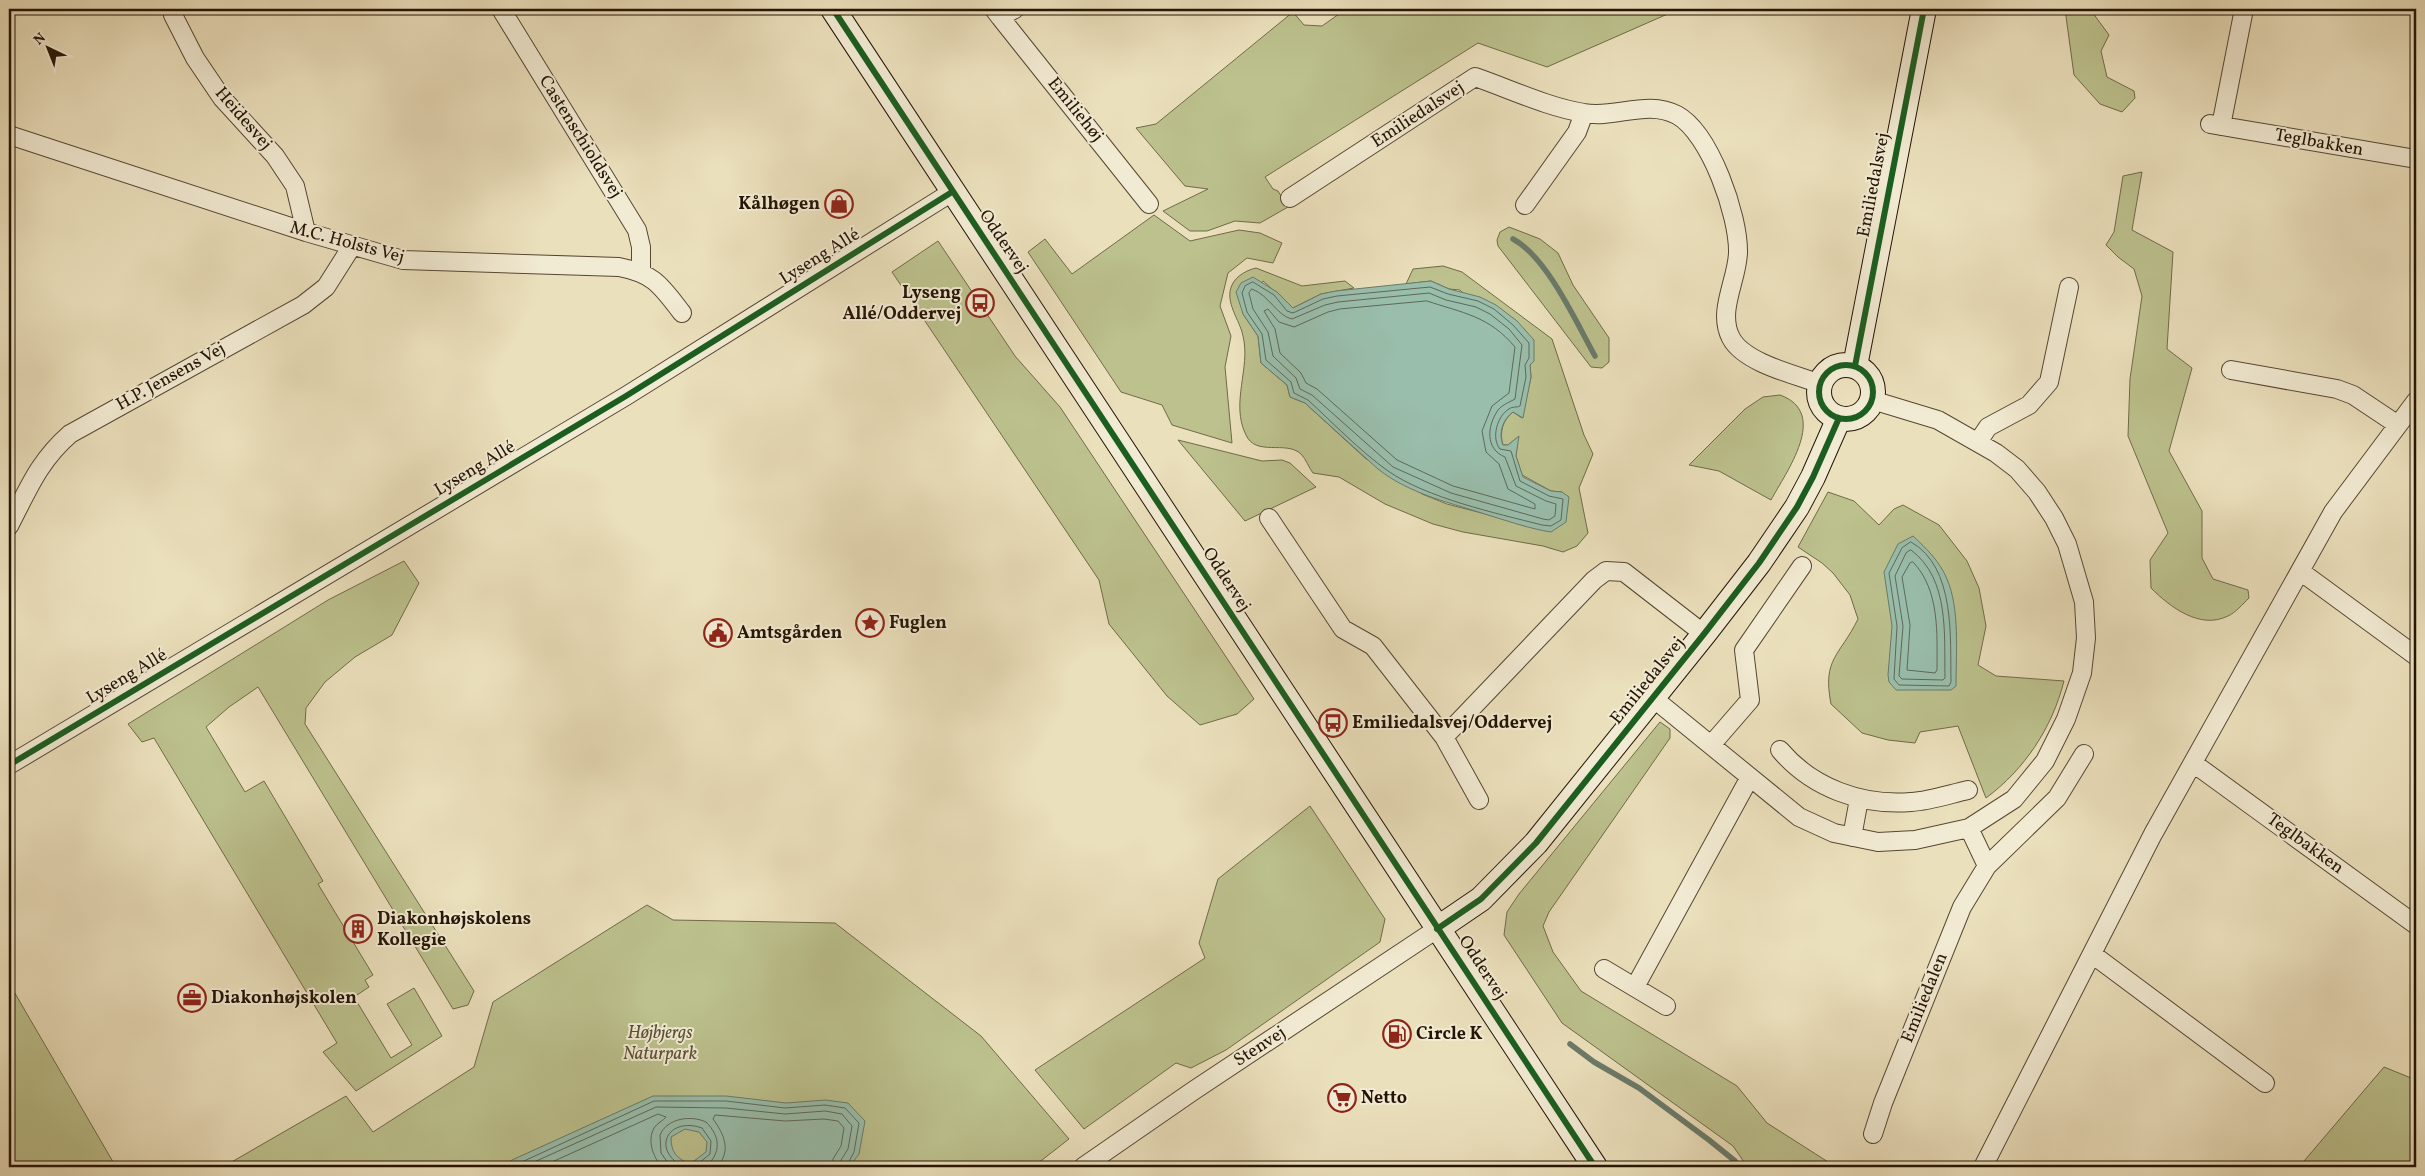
<svg xmlns="http://www.w3.org/2000/svg" width="2425" height="1176" font-family="Vollkorn,serif">
<rect width="100%" height="100%" fill="#ebe0bc"/>
<filter id="stains"><feTurbulence type="fractalNoise" baseFrequency=".004" numOctaves="4"/><feColorMatrix values="0 0 0 0 .2 0 0 0 0 .09 0 0 0 0 .02 0 0 0 .5 -.17"/></filter>
<radialGradient id="worn" r=".72"><stop offset=".6" stop-color="#630" stop-opacity="0"/><stop offset="1" stop-color="#630" stop-opacity=".3"/></radialGradient>
<!-- green -->
<path fill="#bcc18d" stroke="#706a49" d="M1346,9H1679L1547,67L1478,43L1265,177L1273,189L1278,191L1288,207L1260,223L1235,221L1207,231H1190L1163,211L1208,189L1185,186L1136,128L1156,124L1293,12L1304,25L1322,26Z
M2065,9H2090L2109,35L2101,51L2107,77L2134,91L2135,98L2122,112L2100,104L2074,75Z
M2142,172L2132,230L2173,252L2167,349L2192,368L2169,451L2202,511V558L2213,579L2248,590L2249,598C2243,604 2235,613 2228,616C2200,630 2170,607 2151,588L2150,560L2168,533L2128,436L2130,379L2142,296L2134,269L2118,257L2106,245L2114,232L2123,176Z
M1154,215L1190,241L1239,230L1260,233L1282,243L1273,263L1247,258L1228,273L1220,306L1231,336L1225,367L1232,443L1172,425L1162,405L1121,392L1028,252L1045,239L1072,274Z
M1509,227L1540,239L1558,253L1573,285L1609,338V362L1602,368L1591,367L1498,246L1497,240L1500,232Z
M938,241L1015,356L1060,407L1254,699L1237,714L1200,725L1167,696L1109,624L1099,580L892,272Z
M1443,266L1462,272L1552,339L1584,435L1593,454L1579,488L1588,533L1577,546L1563,552L1543,546L1463,532L1433,524L1385,504L1339,477L1313,473C1309,468 1306,459 1301,454C1286,440 1256,457 1246,435C1230,403 1251,368 1243,336C1240,320 1224,302 1232,285C1236,276 1247,270 1256,268L1302,286L1345,281L1354,288L1321,294L1293,308L1263,281L1243,314L1258,336L1261,363L1287,385L1290,397L1305,403L1365,458L1422,494L1447,504L1551,531L1562,492L1551,491L1522,475L1516,456L1518,437L1508,445H1503C1499,432 1503,420 1513,412L1522,418L1531,377L1530,365L1460,290L1449,289L1431,281L1406,284L1413,269Z
M1780,395C1830,413 1786,472 1771,500L1719,471L1689,465L1745,409L1763,397Z
M1178,440L1262,461L1282,460L1290,463L1316,487L1245,521Z
M1828,492L1854,501L1879,525L1894,509L1903,505L1939,525L1967,561L1979,588L1986,626L1978,665L1996,676L2064,681C2052,728 2025,769 1986,798L1958,726L1920,732L1915,743L1888,740L1862,733L1831,704C1822,658 1840,656 1858,619L1850,595L1833,573L1822,563L1798,547Z
M404,561L419,583L392,635L355,657L325,682L306,708L305,724L474,991L468,1005L453,1009L258,687L229,707L206,727L245,792L264,781L323,881L318,884L373,975L365,980L369,987L354,997L391,1058L412,1045L387,1004L414,988L442,1036L356,1091L323,1052L337,1043L154,738L142,742L128,724L328,600Z
M1660,722L1670,729V738L1549,912L1543,926L1553,952L1581,991L1737,1086L1767,1123L1836,1167H1754L1744,1162L1733,1146L1562,1023L1504,935L1507,912L1519,894Z
M1310,806L1385,919L1380,942L1226,1050L1191,1068L1176,1063L1084,1129L1035,1070L1205,958L1199,943L1218,879Z
M647,905L673,920L835,923L981,1036L1069,1139L1033,1167H223L346,1096L373,1132L474,1067L493,1002Z
M9,983L116,1167H9Z
M2384,1067L2416,1080V1167H2299Z"/>
<!-- water -->
<path fill="#99beac" stroke="#6a7a69" fill-rule="evenodd" d="M1253,277L1277,292L1293,308L1321,294L1336,291L1431,281L1449,289L1480,297L1496,305L1517,321L1534,340V361L1530,365L1531,377L1523,418L1513,412C1503,419 1498,433 1503,445H1508L1519,436L1516,456L1523,477L1551,491L1562,492L1569,497L1566,522L1551,532C1531,529 1511,522 1491,516C1452,503 1411,495 1378,469L1305,403L1290,397L1287,385L1261,363L1258,336L1243,314L1236,292L1241,283Z
M1913,536C1927,549 1940,562 1947,579C1960,609 1956,653 1956,686L1951,690H1896L1889,682L1888,675L1892,626L1884,572L1898,544Z
M653,1096H726L786,1103L825,1100L848,1103L865,1121L859,1154L849,1167H503L512,1160ZM685,1129L699,1132L707,1142L706,1152L690,1164C676,1158 671,1152 671,1137Z"/>
<g fill="none" stroke-linecap="round" stroke-linejoin="round">
<!-- shore -->
<path stroke="#5e6958" stroke-width="1" d="M1253,282L1274,295L1287,311L1293,313L1323,299L1337,296L1430,287L1448,294L1478,301L1494,309L1513,325L1529,343V358L1525,365L1526,377L1520,406C1516,408 1513,406 1509,409C1497,416 1491,438 1500,449L1511,451L1520,481L1549,496L1563,499L1561,520L1551,526L1542,525C1495,513 1427,498 1388,471C1359,450 1334,424 1308,400L1294,393L1291,382L1266,360L1262,334L1247,312L1242,293L1245,286Z
M1252,289C1269,295 1277,316 1292,319L1325,305L1338,302L1429,293L1446,300L1476,307L1490,314L1509,329L1522,345L1515,399C1510,402 1503,404 1498,410C1487,426 1485,449 1505,457L1516,486L1546,501L1556,504L1555,516L1549,520L1543,519L1451,493L1393,467L1312,395L1300,389L1296,378L1273,356L1268,332L1253,309L1249,293Z
M1427,301C1463,313 1489,316 1515,347L1509,393L1492,406L1482,431L1486,452L1499,464L1508,489L1535,504V509L1453,486L1397,460L1317,389L1306,383L1301,373L1280,353L1275,329L1264,311L1268,309L1279,322L1294,327L1328,312L1340,309Z
M1911,542C1956,567 1950,639 1951,682L1949,686L1899,685L1894,679L1897,626L1889,573L1902,548Z
M1911,550C1950,579 1944,635 1945,678L1943,680L1902,679L1899,676L1903,626L1895,576L1906,553Z
M1913,562C1940,590 1937,634 1937,670L1935,673L1907,670L1910,625L1902,577L1910,563Z
M511,1167L654,1101H726L785,1108L825,1105L845,1108L859,1123L854,1152L846,1167
M523,1167L656,1107L726,1108L785,1114L825,1111L842,1114L852,1126L848,1149L841,1160L839,1167
M541,1167L658,1114L666,1117C663,1121 657,1123 654,1128C647,1141 653,1157 662,1167
M671,1167L661,1153L660,1135C667,1118 691,1115 706,1122C721,1137 721,1153 706,1167
M684,1167C650,1150 668,1116 702,1128L711,1141L710,1154L694,1167
M717,1167C732,1151 724,1134 713,1119L715,1115L785,1121L824,1119L838,1121L844,1128L841,1146L833,1159L832,1167"/>
<!-- stream -->
<path stroke="#6a7a69" stroke-width="5.5" d="M1513,239C1547,257 1576,322 1595,356
M1570,1044L1594,1062L1639,1088L1709,1140L1735,1161L1739,1167"/>
<defs>
<path id="street" d="M172,9L173,15L195,58L222,98L275,156L295,186L306,232
M501,9L637,230L641,247V271
M994,9L1000,17L1015,9
M1000,17L1149,204
M2210,124L2416,159
M2221,126L2244,9
M9,135L306,232L403,260L619,267C655,274 661,286 682,313
M1290,198L1475,77C1510,89 1547,107 1584,113C1615,119 1647,99 1677,115C1710,133 1739,216 1738,253C1737,281 1717,311 1731,338C1744,363 1796,375 1821,384
M1525,205L1577,132L1584,113
M2231,370L2337,389L2353,395L2398,425
M1978,442L1988,427L2029,405L2049,382L2069,287
M1269,518L1343,629L1373,646L1444,737L1479,800
M9,526C28,490 38,462 70,434L303,305L326,287L352,246
M2300,571L2416,656
M1653,698L1799,817L1834,833L1878,842L1915,840L1969,828L2014,799L2045,761L2066,719L2082,673L2086,638L2084,602L2067,544L2054,518L2037,492L2017,469L1996,453L1938,420L1872,400
M1444,737L1594,580L1606,571L1624,572L1704,634
M1711,745L1750,700L1744,650L1802,566
M1780,750C1812,788 1862,806 1911,802C1930,801 1950,794 1968,790
M2193,763L2416,925
M9,765L626,396L952,192
M1969,828L1987,866
M1852,837L1859,799
M2092,954L2265,1083
M1604,969L1666,1006
M1635,987L1750,777
M1873,1134L1883,1103L1962,907L1987,866L2057,798L2084,754
M1083,1167L1193,1091L1437,929
M1983,1167L2153,834L2333,512L2416,401"/>
<path id="secondary" d="M833,9L1595,1167
M1819 392a27 27 0 1 1 54 0a27 27 0 1 1-54 0Z
M1855,366L1924,9
M1437,929L1481,899L1536,843L1704,634L1759,563L1797,507L1813,477L1839,418"/>
</defs>
<!-- street casing -->
<use href="#street" stroke="#564733" stroke-width="20"/>
<!-- secondary casing -->
<use href="#secondary" stroke="#241405" stroke-width="26"/>
<!-- street -->
<use href="#street" stroke="#f2ebd3" stroke-width="18"/>
<!-- secondary -->
<use href="#secondary" stroke="#f2ebd3" stroke-width="24"/>
<defs>
<path id="cycleway" d="M833,9L1595,1167
M1819 392a27 27 0 1 1 54 0a27 27 0 1 1-54 0Z
M1855,366L1924,9
M9,765L626,396L952,192
M1437,929L1481,899L1536,843L1704,634L1759,563L1797,507L1813,477L1839,418"/>
</defs>
<!-- cycleway casing -->
<use href="#cycleway" stroke="#f2ebd3" stroke-width="9"/>
<!-- cycleway -->
<use href="#cycleway" stroke="#1b5e20" stroke-width="6"/>
</g>
<!-- icons -->
<defs>
<symbol id="shop-ring" viewBox="-11 -11 22 22"><circle r="9.5" fill="#f2ebd3" stroke="#8f2418" stroke-width="1.5"/><path d="M-5-2.5h2.3a2.7 3.5 0 0 1 5.4 0H5L5.5 6h-11ZM-1.5-2.5h3a1.5 2.3 0 0 0-3 0Z" fill="#8f2418"/></symbol>
<symbol id="bus-ring" viewBox="-11 -11 22 22"><circle r="9.5" fill="#f2ebd3" stroke="#8f2418" stroke-width="1.5"/><path d="M-5-6H5V4H4V6H2V4H-2V6H-4V4H-5ZM-3.5-4V0h7V-4ZM-3.5 1.2v1.5H-2V1.2ZM2 1.2v1.5H3.5V1.2Z" fill="#8f2418"/></symbol>
<symbol id="sight-ring" viewBox="-11 -11 22 22"><circle r="9.5" fill="#f2ebd3" stroke="#8f2418" stroke-width="1.5"/><path d="M0-6L1.8-2.2L6-1.7L2.9 1.2L3.7 5.4L0 3.3L-3.7 5.4L-2.9 1.2L-6-1.7L-1.8-2.2Z" fill="#8f2418"/></symbol>
<symbol id="civic-ring" viewBox="-11 -11 22 22"><circle r="9.5" fill="#f2ebd3" stroke="#8f2418" stroke-width="1.5"/><path d="M-.6-6.5H3V-4.5H.6V-3L4-1V1h2V6H-6V1h2V-1L-.6-3ZM-1.2 2.5V6h2.4V2.5Z" fill="#8f2418"/></symbol>
<symbol id="building-ring" viewBox="-11 -11 22 22"><circle r="9.5" fill="#f2ebd3" stroke="#8f2418" stroke-width="1.5"/><path d="M-4-6H4V6H1V3H-1V6H-4ZM-2.5-4.3h1.7v1.8h-1.7ZM.8-4.3h1.7v1.8H.8ZM-2.5-1h1.7V.8h-1.7ZM.8-1h1.7V.8H.8Z" fill="#8f2418"/></symbol>
<symbol id="office-ring" viewBox="-11 -11 22 22"><circle r="9.5" fill="#f2ebd3" stroke="#8f2418" stroke-width="1.5"/><path d="M-6-3h4V-5.5h4V-3h4V5H-6ZM-1-4.5V-3h2v-1.5ZM-6 0V1H6V0Z" fill="#8f2418"/></symbol>
<symbol id="fuel-ring" viewBox="-11 -11 22 22"><circle r="9.5" fill="#f2ebd3" stroke="#8f2418" stroke-width="1.5"/><path d="M-5.5-6h7V0h2V4h1.3V-2.5L3-4.5l.8-.8L6-3V5H2.5V1h-1V6h-7ZM-4.2-4.7v3.2H.2V-4.7Z" fill="#8f2418"/></symbol>
<symbol id="supermarket-ring" viewBox="-11 -11 22 22"><circle r="9.5" fill="#f2ebd3" stroke="#8f2418" stroke-width="1.5"/><path d="M-6-5.5h2.5l.6 2H6L4.5 2H-2.5L-4.4-4H-6ZM-1.5 3.2a1.3 1.3 0 1 0 .1 0ZM3 3.2a1.3 1.3 0 1 0 .1 0Z" fill="#8f2418"/></symbol>
</defs>
<g fill-rule="evenodd">
<use href="#shop-ring" x="823" y="188" width="32" height="32"/>
<use href="#bus-ring" x="964" y="287" width="32" height="32"/>
<use href="#sight-ring" x="854" y="607" width="32" height="32"/>
<use href="#civic-ring" x="702" y="617" width="32" height="32"/>
<use href="#bus-ring" x="1317" y="707" width="32" height="32"/>
<use href="#building-ring" x="342" y="913" width="32" height="32"/>
<use href="#office-ring" x="176" y="982" width="32" height="32"/>
<use href="#fuel-ring" x="1381" y="1018" width="32" height="32"/>
<use href="#supermarket-ring" x="1326" y="1082" width="32" height="32"/>
</g>
<g text-anchor="middle" dominant-baseline="central" stroke-width="4" stroke-linejoin="round" paint-order="stroke">
<!-- street labels -->
<g font-size="18" fill="#241405" stroke="#f2ebd3">
<text transform="translate(1075 110) rotate(51)">Emiliehøj</text>
<text transform="translate(1418 115) rotate(-33)">Emiliedalsvej</text>
<text transform="translate(243 119) rotate(49)">Heidesvej</text>
<text transform="translate(580 137) rotate(58)">Castenschioldsvej</text>
<text transform="translate(2319 143) rotate(10)">Teglbakken</text>
<text transform="translate(1874 185) rotate(-79)">Emiliedalsvej</text>
<text transform="translate(1003 242) rotate(56)">Oddervej</text>
<text transform="translate(347 243) rotate(15)">M.C. Holsts Vej</text>
<text transform="translate(820 257) rotate(-32)">Lyseng Allé</text>
<text transform="translate(171 377) rotate(-29)">H.P. Jensens Vej</text>
<text transform="translate(475 469) rotate(-31)">Lyseng Allé</text>
<text transform="translate(1226 580) rotate(57)">Oddervej</text>
<text transform="translate(127 677) rotate(-31)">Lyseng Allé</text>
<text transform="translate(1648 681) rotate(-51)">Emiliedalsvej</text>
<text transform="translate(2305 844) rotate(36)">Teglbakken</text>
<text transform="translate(1482 968) rotate(57)">Oddervej</text>
<text transform="translate(1925 998) rotate(-68)">Emiliedalen</text>
<text transform="translate(1260 1047) rotate(-33)">Stenvej</text>
</g>
<!-- poi labels -->
<g font-size="18" font-weight="bold" fill="#241405" stroke="#f2ebd3" text-anchor="start">
<text x="820" y="204" text-anchor="end">Kålhøgen</text>
<text x="961" y="293" text-anchor="end">Lyseng<tspan x="961" dy="21">Allé/Oddervej</tspan></text>
<text x="889" y="623">Fuglen</text>
<text x="737" y="633">Amtsgården</text>
<text x="1352" y="723">Emiliedalsvej/Oddervej</text>
<text x="377" y="919">Diakonhøjskolens<tspan x="377" dy="21">Kollegie</tspan></text>
<text x="211" y="998">Diakonhøjskolen</text>
<text x="1416" y="1034">Circle K</text>
<text x="1361" y="1098">Netto</text>
</g>
<!-- park labels -->
<g font-size="18" font-style="italic" fill="#595135" stroke="#f2ebd3">
<text x="660" y="1033">Højbjergs<tspan x="660" dy="21">Naturpark</tspan></text>
</g>
</g>
<!-- margin -->
<rect width="2425" height="1176" fill="none" stroke="#ebe0bc" stroke-width="30"/>
<rect x="10" y="10" width="2405" height="1156" fill="none" stroke="#241405" stroke-width="2.5"/>
<rect x="15" y="15" width="2395" height="1146" fill="none" stroke="#241405"/>
<!-- north arrow -->
<g transform="translate(48 48) rotate(317)" stroke="#f2ebd3" stroke-width="4" paint-order="stroke">
<path d="M0-4L9 19L0 12L-9 19Z" fill="#241405"/>
<text y="-8" font-size="14" font-weight="bold" text-anchor="middle" fill="#241405">N</text>
</g>
<rect width="100%" height="100%" filter="url(#stains)"/>
<rect width="100%" height="100%" fill="url(#worn)"/>
</svg>
